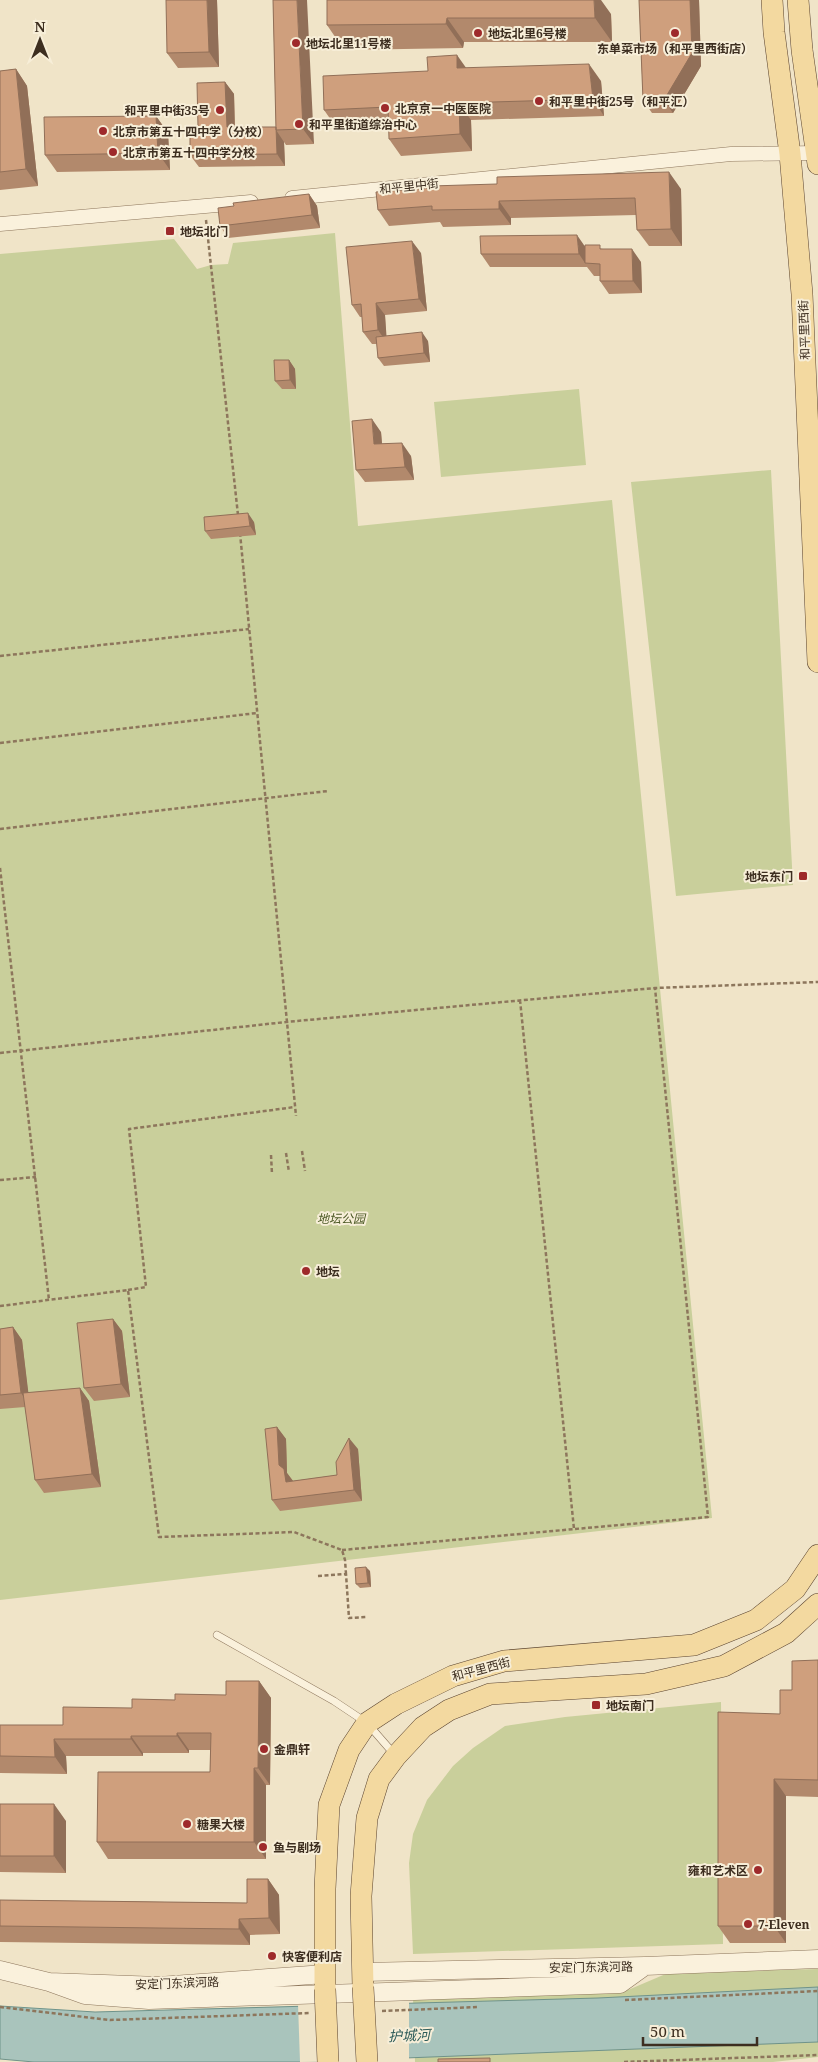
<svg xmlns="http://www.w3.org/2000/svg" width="818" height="2062" font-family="'Noto Serif','Noto Sans SC',serif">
<rect width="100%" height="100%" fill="#f0e4c8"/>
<!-- green -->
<path fill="#c9cf9b" d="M335,233L358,526L612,500L712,1518L0,1600V254L174,239L197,269L211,265L228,264L233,243Z
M579,389L586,465L441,477L434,402Z
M771,470L793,885L676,896L631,482Z
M721,1702L723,1944L413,1954L409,1863L413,1834L427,1800L453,1766L473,1748L505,1726L565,1717Z
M818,1969V2057L773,2062H415L413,1998L628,1990L668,1973Z"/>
<!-- water -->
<path fill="#a9c4bc" stroke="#6f938a" d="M818,1987V2042L302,2062H34L0,2059V2006L95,2012L598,1998Z"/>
<!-- pier -->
<path fill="#f0e4c8" d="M409,2000V2061L300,2062L298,2004Z"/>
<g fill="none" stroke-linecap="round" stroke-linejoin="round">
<defs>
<path id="service" d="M217,1635L334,1701L367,1723L394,1754"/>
<path id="minor" d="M292,198L731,154L818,153
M0,224L251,202"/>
<path id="tertiary" d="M0,1970L49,1982L159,1986L325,1974
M363,1972L645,1966L818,1959
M49,1982L85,1995L149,2000L620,1984L645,1966"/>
<path id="primary" d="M772,0L774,32L790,154L802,294L818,662
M798,0L802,50L818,164
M363,1987L361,1896L367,1818L379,1779L396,1756L423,1727L449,1710L490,1694L646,1684L724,1666L786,1633L818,1604
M325,1989V1889L329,1805L349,1750L367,1723L396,1704L453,1676L504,1661L694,1645L756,1620L795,1589L818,1555"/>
</defs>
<!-- service casing -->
<use href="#service" stroke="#8d765c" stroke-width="8"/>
<!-- minor casing -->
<use href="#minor" stroke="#8d765c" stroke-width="15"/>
<!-- tertiary casing -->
<use href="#tertiary" stroke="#8d765c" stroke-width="19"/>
<!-- primary casing -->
<use href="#primary" stroke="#5b4430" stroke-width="22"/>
<!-- path -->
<path stroke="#8d765c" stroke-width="2.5" stroke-dasharray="4 2.5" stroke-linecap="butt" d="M206,220L238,515
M240,533L296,1116
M0,656L249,629
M0,743L257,713
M0,829L328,791
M0,868L49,1300
M520,1000L574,1529
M0,1053L286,1022L655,988L818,982
M302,1151L305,1171
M286,1153L289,1172
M271,1155L272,1174
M0,1180L36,1177
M128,1290L146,1287L129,1129L295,1107
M0,1306L128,1290L159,1537L294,1532L342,1550L345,1560L346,1574
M342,1550L708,1517L655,988
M318,1576L346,1574L349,1618L367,1617
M625,2000L818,1991
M0,2007L110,2020L309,2013
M382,2011L479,2007
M624,2062L818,2055"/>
<!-- service -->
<use href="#service" stroke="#faf1dc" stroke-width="7"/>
<!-- minor -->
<use href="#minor" stroke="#faf1dc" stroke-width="14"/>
<!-- tertiary -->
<use href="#tertiary" stroke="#faf1dc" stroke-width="18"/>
<!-- primary -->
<use href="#primary" stroke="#f3d9a0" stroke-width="21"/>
<defs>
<path id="primary-bridge" d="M363,1987L367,2062
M325,1989L328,2062"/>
</defs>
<!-- primary-bridge casing -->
<use href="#primary-bridge" stroke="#5b4430" stroke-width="22" stroke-linecap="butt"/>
<!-- primary-bridge -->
<use href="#primary-bridge" stroke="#f3d9a0" stroke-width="21"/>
</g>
<!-- wall -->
<path fill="#b2896c" d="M217,0L219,67L178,68L167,53Z
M273,0L314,144L286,145L284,142L285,166L199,167L190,155L198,127L225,82L234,94L235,127H276Z
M327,0L611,14L612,42H464L463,48L344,50L327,25Z
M639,0H699L701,66L673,113H652L643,100Z
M465,68L601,81L604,116L471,120L472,151L401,156L389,139V125L336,127L324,110L428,71Z
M16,69L27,86L38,186L0,190V71Z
M156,116L168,133L170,170L57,172L45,155Z
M681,189L682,246H649L637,230L636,215L511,218V225L443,227L440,222L389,226L378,210L376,192Z
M309,194L317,206L320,228L228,238L220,226Z
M585,246L603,249L641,262L642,293L609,294L600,281V276H594L587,267H490L481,254Z
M421,253L427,311L385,315L386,336L428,341L430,362L384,366L378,358L377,344H372L363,332L362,317H360L352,305Z
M289,360L295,369L296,389H282L275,381Z
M381,432L382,444L411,456L414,480L365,482L356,470Z
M254,522L256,535L211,539L205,531Z
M113,1319L122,1331L130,1397L94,1401L84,1388Z
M13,1327L22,1340L28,1393L80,1388L89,1401L101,1487L44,1493L35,1480L25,1407L0,1409V1329Z
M277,1427L286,1439L287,1473L293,1481L337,1475L358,1449L362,1501L280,1511L272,1500Z
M370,1571L371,1587L360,1588L356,1584Z
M818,1660V1797L786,1796V1943H730L718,1926L780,1714L792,1690Z
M259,1681L271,1698L270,1785H266V1859H108L97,1842L210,1772V1750H189V1753H143V1756H66L67,1774L0,1773V1725H63L132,1708L175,1700L226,1695Z
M0,1804L66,1821V1873L0,1872Z
M268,1879L279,1895L280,1934L250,1935V1945L0,1942V1900L247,1903Z"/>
<!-- shaded-wall -->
<path fill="#916f58" d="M207,0H217L219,67L209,52Z
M297,0H307L314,144L303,129Z
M594,0H601L611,14L612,42L595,18Z
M690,0H699L701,66L673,113L664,100Z
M447,18L464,42L463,48L446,24Z
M457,55L469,72L457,68Z
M589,64L601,81L604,116L593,99Z
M16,69L27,86L38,186L26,169Z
M225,82L234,94L235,139L227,127Z
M459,103L471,120L472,151L460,134Z
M156,116L168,133L170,170L158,153Z
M276,130L284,142L285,166L277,154Z
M669,172L681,189L682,246L671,229Z
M309,194L317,206L320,228L312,215Z
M499,201L511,218V225L499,209Z
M577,235L586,248L585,263L579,254Z
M412,241L421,253L427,311L419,299Z
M632,249L641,262L642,293L633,281Z
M376,303L385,315L387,343L378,330Z
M422,332L428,341L430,362L424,353Z
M289,360L295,369L296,389L290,380Z
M372,419L381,432L383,457L374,444Z
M402,443L411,456L414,480L405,467Z
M248,513L254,522L256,535L250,526Z
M113,1319L122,1331L130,1397L121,1384Z
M13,1327L22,1340L30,1406L21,1393Z
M80,1388L89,1401L101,1487L92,1474Z
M277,1427L286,1439L287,1473L293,1481L286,1482L279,1465Z
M349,1438L358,1449L362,1501L354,1490Z
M366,1567L370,1571L371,1587L368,1583Z
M259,1681L271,1698L270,1785L258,1768Z
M177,1733L189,1750V1753L177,1736Z
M131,1736L143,1753V1756L131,1739Z
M54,1739L66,1756L67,1774L55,1757Z
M254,1768L266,1785V1859L254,1842Z
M774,1779L786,1796V1943L774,1926Z
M54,1804L66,1821V1873L54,1856Z
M268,1879L279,1895L280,1934L269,1918Z
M239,1919L250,1935V1945L239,1929Z"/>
<!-- building -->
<path fill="#cf9f7d" stroke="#916f58" d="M166,0H207L209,52L167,53Z
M273,0H297L303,129L276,130Z
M327,0H594L595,18H447L446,24L327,25Z
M639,0H690L692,53L664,100H643Z
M457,55V68L589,64L593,99L459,103L460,134L389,139L388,107L324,110L323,76L428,71L427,57Z
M16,69L26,169L0,172V71Z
M225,82L227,127H276L277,154L190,155V127H198L197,83Z
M156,116L158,153L45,155L44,117Z
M669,172L671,229L637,230L635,198L499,201V209L432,210V206L378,210L376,192L431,188V186L497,184V177Z
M309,194L312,215L220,226L218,208L234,206L233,203Z
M577,235L579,254H481L480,236Z
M412,241L419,299L376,303L378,330L363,332L361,304L352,305L346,247Z
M585,245H600V249H632L633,281H600V264L585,263Z
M422,332L424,353L378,358L376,337Z
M274,360H289L290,380L275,381Z
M372,419L374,444L402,443L405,467L356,470L352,421Z
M248,513L250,526L205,531L204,517Z
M113,1319L121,1384L84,1388L77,1323Z
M13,1327L21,1393L0,1395V1329Z
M80,1388L92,1474L35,1480L23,1393Z
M277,1427L279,1465L284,1469L286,1482L337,1475L336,1462L349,1438L354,1490L272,1500L265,1429Z
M366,1567L368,1583L356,1584L355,1568Z
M818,1660V1780L774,1779V1926H718V1712L780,1714V1690H792V1661Z
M226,1681H259L258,1768H254V1842H97L98,1772H210L211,1733H177V1736H131V1739H54L55,1757L0,1756V1725H63V1707L132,1708V1699L175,1700V1694L226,1695Z
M0,1804H54V1856H0Z
M247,1879H268L269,1918L239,1919V1929L0,1926V1900L247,1903Z
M490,2058V2062H438V2059Z"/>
<!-- markers -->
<g fill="#9e2a2b" stroke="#f7eed8" stroke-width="2">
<circle cx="478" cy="33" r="5"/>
<circle cx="675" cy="33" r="5"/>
<circle cx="296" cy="43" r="5"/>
<circle cx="539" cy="101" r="5"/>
<circle cx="385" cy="108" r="5"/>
<circle cx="220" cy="110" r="5"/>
<circle cx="299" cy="124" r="5"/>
<circle cx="103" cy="131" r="5"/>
<circle cx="113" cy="152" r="5"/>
<rect x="165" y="226" width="10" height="10" rx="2.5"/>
<rect x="798" y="871" width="10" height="10" rx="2.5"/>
<circle cx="306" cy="1271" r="5"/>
<rect x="591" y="1700" width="10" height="10" rx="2.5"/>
<circle cx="264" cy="1749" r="5"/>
<circle cx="187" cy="1824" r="5"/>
<circle cx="263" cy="1847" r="5"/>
<circle cx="758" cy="1870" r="5"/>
<circle cx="748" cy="1924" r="5"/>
<circle cx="272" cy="1956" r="5"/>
</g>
<g text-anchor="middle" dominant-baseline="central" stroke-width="4" stroke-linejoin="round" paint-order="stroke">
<!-- poi labels -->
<g font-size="12" font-weight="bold" fill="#3d2e20" stroke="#f7eed8" text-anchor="start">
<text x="488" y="33">地坛北里6号楼</text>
<text x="306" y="43">地坛北里11号楼</text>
<text x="675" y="48" text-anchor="middle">东单菜市场（和平里西街店）</text>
<text x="549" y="101">和平里中街25号（和平汇）</text>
<text x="395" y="108">北京京一中医医院</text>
<text x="210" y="110" text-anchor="end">和平里中街35号</text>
<text x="309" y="124">和平里街道综治中心</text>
<text x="113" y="131">北京市第五十四中学（分校）</text>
<text x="123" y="152">北京市第五十四中学分校</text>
<text x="180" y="231">地坛北门</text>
<text x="793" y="876" text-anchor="end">地坛东门</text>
<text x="316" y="1271">地坛</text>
<text x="606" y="1705">地坛南门</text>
<text x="274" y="1749">金鼎轩</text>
<text x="197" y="1824">糖果大楼</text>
<text x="273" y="1847">鱼与剧场</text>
<text x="748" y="1870" text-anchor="end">雍和艺术区</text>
<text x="758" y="1924">7-Eleven</text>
<text x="282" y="1956">快客便利店</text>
</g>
<!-- street labels -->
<g font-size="12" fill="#3d2e20" stroke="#f7eed8">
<text transform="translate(409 186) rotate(-6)">和平里中街</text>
<text transform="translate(804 330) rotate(-92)">和平里西街</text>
<text transform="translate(481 1669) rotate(-15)">和平里西街</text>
<text transform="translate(591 1967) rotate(-1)">安定门东滨河路</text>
<text transform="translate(177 1983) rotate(-2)">安定门东滨河路</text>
</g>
<!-- park labels -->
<g font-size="12" font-style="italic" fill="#4d5a26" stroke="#f7eed8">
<text x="341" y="1218">地坛公园</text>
</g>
<!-- water labels -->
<g font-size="14" font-style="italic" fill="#2f5d5a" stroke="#f7eed8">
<text transform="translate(409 2035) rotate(-2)">护城河</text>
</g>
</g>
<!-- north arrow -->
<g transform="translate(40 40)" stroke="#f7eed8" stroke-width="4" paint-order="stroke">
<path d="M0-4L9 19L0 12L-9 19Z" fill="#3d2e20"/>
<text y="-8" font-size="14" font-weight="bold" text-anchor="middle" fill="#3d2e20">N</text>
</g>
<!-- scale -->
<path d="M643 2037v8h114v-8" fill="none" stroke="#3d2e20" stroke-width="2.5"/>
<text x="650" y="2037" font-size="15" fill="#3d2e20" stroke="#f7eed8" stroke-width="4" paint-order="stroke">50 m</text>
</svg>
